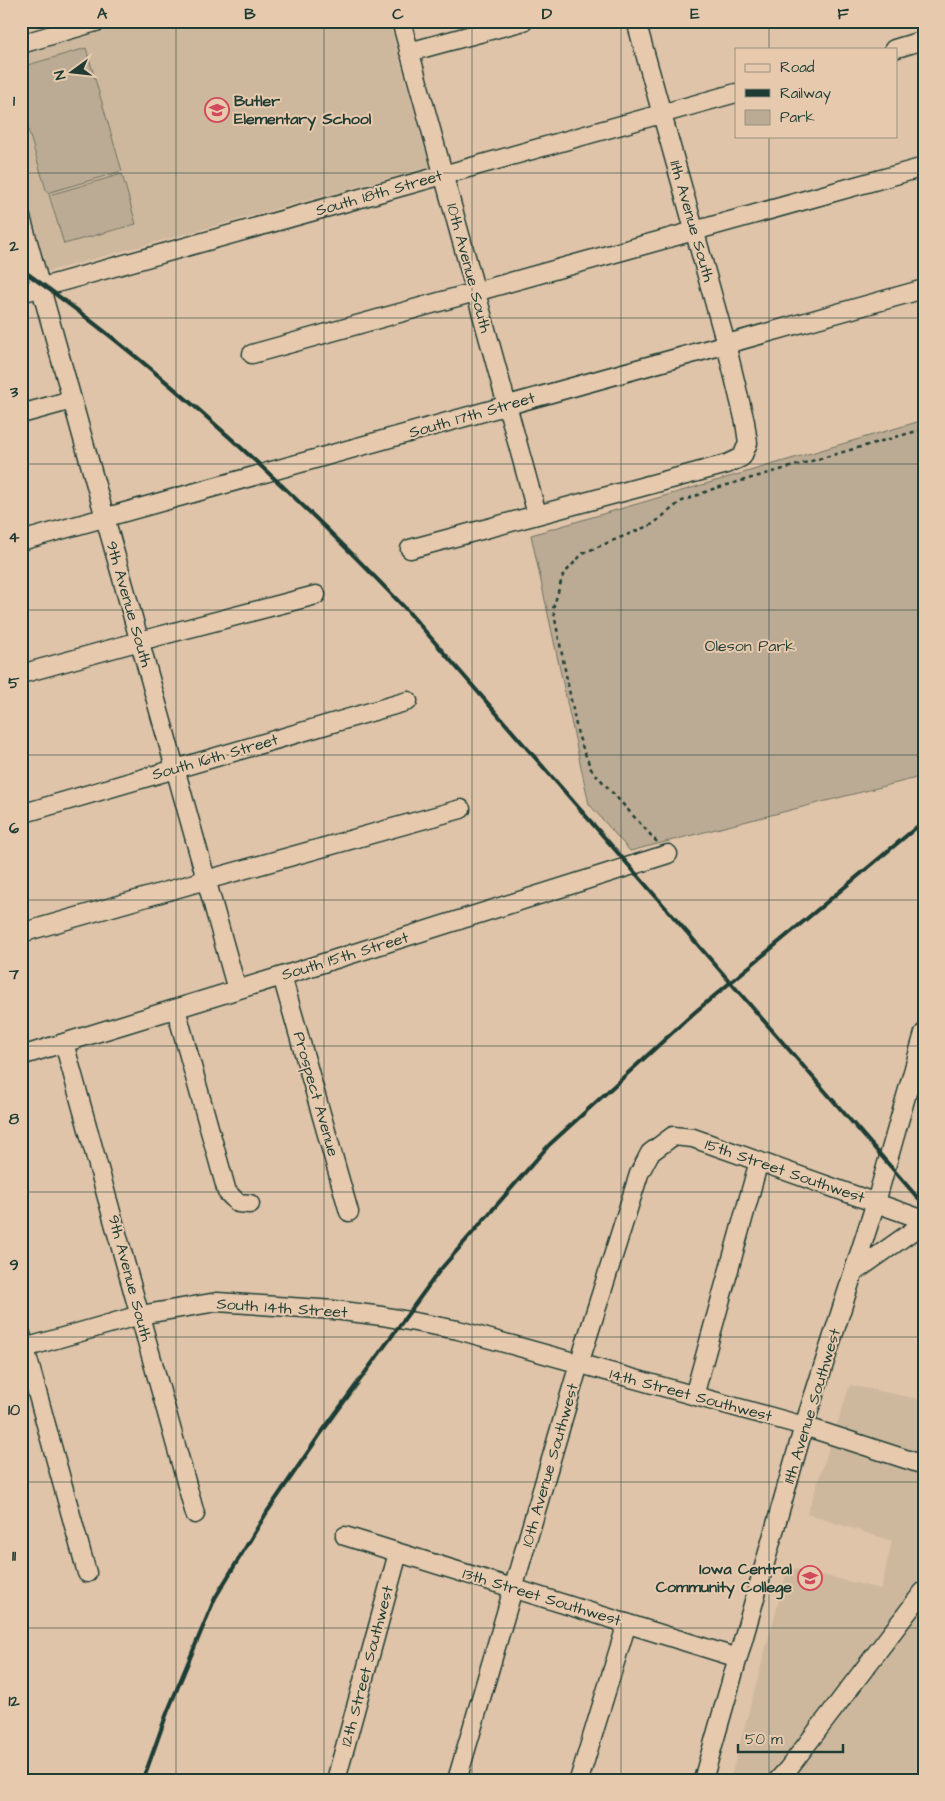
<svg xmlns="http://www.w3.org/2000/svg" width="945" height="1801" font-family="'Architects Daughter',sans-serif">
<rect width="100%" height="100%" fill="#dfc4a9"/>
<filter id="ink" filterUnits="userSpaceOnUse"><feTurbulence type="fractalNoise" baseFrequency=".02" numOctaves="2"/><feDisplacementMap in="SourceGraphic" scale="10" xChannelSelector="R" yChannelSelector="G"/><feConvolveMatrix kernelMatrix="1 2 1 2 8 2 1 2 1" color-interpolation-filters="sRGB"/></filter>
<g filter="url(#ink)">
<!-- built -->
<path fill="#cdb89e" d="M129,21H389L430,167L46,272L21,185V53Z
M850,1385L924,1400V1780H730L788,1567L881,1589L892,1541L807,1514Z"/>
<!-- green -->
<path fill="#bcab94" stroke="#6e7464" d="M86,48L122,171L47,193L21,106V67Z
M122,174L136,224L64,244L49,195Z
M924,420V776L630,851L589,804L531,535Z"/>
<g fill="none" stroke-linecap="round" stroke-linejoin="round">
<defs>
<path id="minor" d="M401,21L537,514
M21,44L99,21
M894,49L924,40
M409,52L524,21
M21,217L237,990
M21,293L736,93
M252,354L924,167
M21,414L72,400
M21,541L924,289
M410,549L727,464L742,457L748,443L745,422L726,344L636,21
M21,674L140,641L316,595
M21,814L408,701
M21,933L206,880L461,809
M282,976L349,1212
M176,1009L227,1192L238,1203L250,1204
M64,1043L195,1514
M21,1056L282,976L668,854
M853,1273L924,1223
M21,1334L87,1573
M21,1349L140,1315L217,1302L334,1310L382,1316L458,1330L804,1426L924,1465
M694,1396L759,1161
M345,1536L738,1658
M336,1780L398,1553
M457,1780L579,1364L639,1174L650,1153L673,1136L693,1138L924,1220
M579,1780L627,1623
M703,1780L804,1426L876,1202L924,1033
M778,1780L788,1769L923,1592"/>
</defs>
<!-- minor casing -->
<use href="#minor" stroke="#1f3d34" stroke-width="21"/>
<!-- path -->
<path stroke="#1f3d34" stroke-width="2.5" stroke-dasharray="4 4" stroke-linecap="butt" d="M657,842L591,769L578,735L553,609L563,575L583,553L653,524L680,502L713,489L924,429"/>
<!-- minor -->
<use href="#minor" stroke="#e7caae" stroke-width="18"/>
<!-- rail -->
<path stroke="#1f3d34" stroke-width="4" d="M21,269C161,368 287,485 405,608L924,1205
M143,1780L167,1713L215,1598L267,1512L319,1436L440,1270L549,1145L695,1012L924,821"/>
</g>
</g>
<!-- grid -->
<path fill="none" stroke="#1f3d34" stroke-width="1" stroke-opacity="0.55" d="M176,21V1780M324,21V1780M472,21V1780M621,21V1780M769,21V49M769,136V1780M21,173H924M21,318H924M21,464H924M21,610H924M21,755H924M21,900H924M21,1046H924M21,1192H924M21,1337H924M21,1482H924M21,1628H924"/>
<!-- icons -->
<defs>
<symbol id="school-ring" viewBox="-11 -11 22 22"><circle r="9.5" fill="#e7caae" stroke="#d1495b" stroke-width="1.5"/><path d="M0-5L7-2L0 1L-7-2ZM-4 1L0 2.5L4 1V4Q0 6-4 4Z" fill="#d1495b"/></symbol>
<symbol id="university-ring" viewBox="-11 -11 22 22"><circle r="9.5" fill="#e7caae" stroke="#d1495b" stroke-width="1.5"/><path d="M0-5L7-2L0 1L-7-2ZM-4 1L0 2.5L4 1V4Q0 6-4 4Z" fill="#d1495b"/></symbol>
</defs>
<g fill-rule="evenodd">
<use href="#school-ring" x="203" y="96" width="28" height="28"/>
<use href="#university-ring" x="796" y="1564" width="28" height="28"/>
</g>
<g text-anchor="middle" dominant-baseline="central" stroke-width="4" stroke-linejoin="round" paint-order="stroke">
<!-- poi labels -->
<g font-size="16" font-weight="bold" fill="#1f3d34" stroke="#e7caae" text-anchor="start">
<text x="234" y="101">Butler<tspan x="234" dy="18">Elementary School</tspan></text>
<text x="792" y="1569" text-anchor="end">Iowa Central<tspan x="792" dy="18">Community College</tspan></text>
</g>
<!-- street labels -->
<g font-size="16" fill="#1f3d34" stroke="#e7caae">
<text transform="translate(379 193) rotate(-16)">South 18th Street</text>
<text transform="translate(692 221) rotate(74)">11th Avenue South</text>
<text transform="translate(469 268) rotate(75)">10th Avenue South</text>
<text transform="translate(472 415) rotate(-16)">South 17th Street</text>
<text transform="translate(129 604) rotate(74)">9th Avenue South</text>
<text transform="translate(215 757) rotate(-16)">South 16th Street</text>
<text transform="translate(345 956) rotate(-17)">South 15th Street</text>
<text transform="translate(316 1094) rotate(74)">Prospect Avenue</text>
<text transform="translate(785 1171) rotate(19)">15th Street Southwest</text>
<text transform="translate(130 1278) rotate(75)">9th Avenue South</text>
<text transform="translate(282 1308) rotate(4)">South 14th Street</text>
<text transform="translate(691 1395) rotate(15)">14th Street Southwest</text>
<text transform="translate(812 1406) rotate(-73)">11th Avenue Southwest</text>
<text transform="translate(550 1465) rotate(-74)">10th Avenue Southwest</text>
<text transform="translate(542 1597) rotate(17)">13th Street Southwest</text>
<text transform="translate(367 1666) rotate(-75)">12th Street Southwest</text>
</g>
<!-- park labels -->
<g font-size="16" fill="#274239" stroke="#e7caae">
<text x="750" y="646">Oleson Park</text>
</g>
</g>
<!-- margin -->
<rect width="945" height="1801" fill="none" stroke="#e7caae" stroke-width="55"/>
<!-- legend -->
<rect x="735" y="48" width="162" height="90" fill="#e7caae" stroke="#97927d"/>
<rect x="745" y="64" width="25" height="8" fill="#e7caae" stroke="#97927d"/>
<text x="780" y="72" font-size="15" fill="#1f3d34">Road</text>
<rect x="745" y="89" width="25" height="8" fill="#1f3d34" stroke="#97927d"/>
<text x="780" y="98" font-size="15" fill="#1f3d34">Railway</text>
<rect x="745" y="110" width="25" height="15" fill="#bcab94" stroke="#97927d"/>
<text x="780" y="122" font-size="15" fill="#1f3d34">Park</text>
<!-- north arrow -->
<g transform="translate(72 72) rotate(255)" stroke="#e7caae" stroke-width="4" paint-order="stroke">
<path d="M0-4L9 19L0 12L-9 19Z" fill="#1f3d34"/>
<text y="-8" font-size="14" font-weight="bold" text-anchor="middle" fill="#1f3d34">N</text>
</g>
<!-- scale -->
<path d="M738 1744v8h105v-8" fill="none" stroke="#1f3d34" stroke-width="2.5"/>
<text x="745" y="1744" font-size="15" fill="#1f3d34" stroke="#e7caae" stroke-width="4" paint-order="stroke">50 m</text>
<rect x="28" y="28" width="890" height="1746" fill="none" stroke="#1f3d34" stroke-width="2"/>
<g font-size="16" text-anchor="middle" font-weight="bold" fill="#1f3d34">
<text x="102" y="19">A</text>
<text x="250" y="19">B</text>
<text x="398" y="19">C</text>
<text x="547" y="19">D</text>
<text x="695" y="19">E</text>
<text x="843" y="19">F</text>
<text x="14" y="106">1</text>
<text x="14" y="251">2</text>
<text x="14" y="397">3</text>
<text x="14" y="542">4</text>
<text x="14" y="688">5</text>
<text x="14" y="833">6</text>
<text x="14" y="979">7</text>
<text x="14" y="1124">8</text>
<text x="14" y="1270">9</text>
<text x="14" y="1415">10</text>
<text x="14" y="1561">11</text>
<text x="14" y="1706">12</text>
</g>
</svg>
